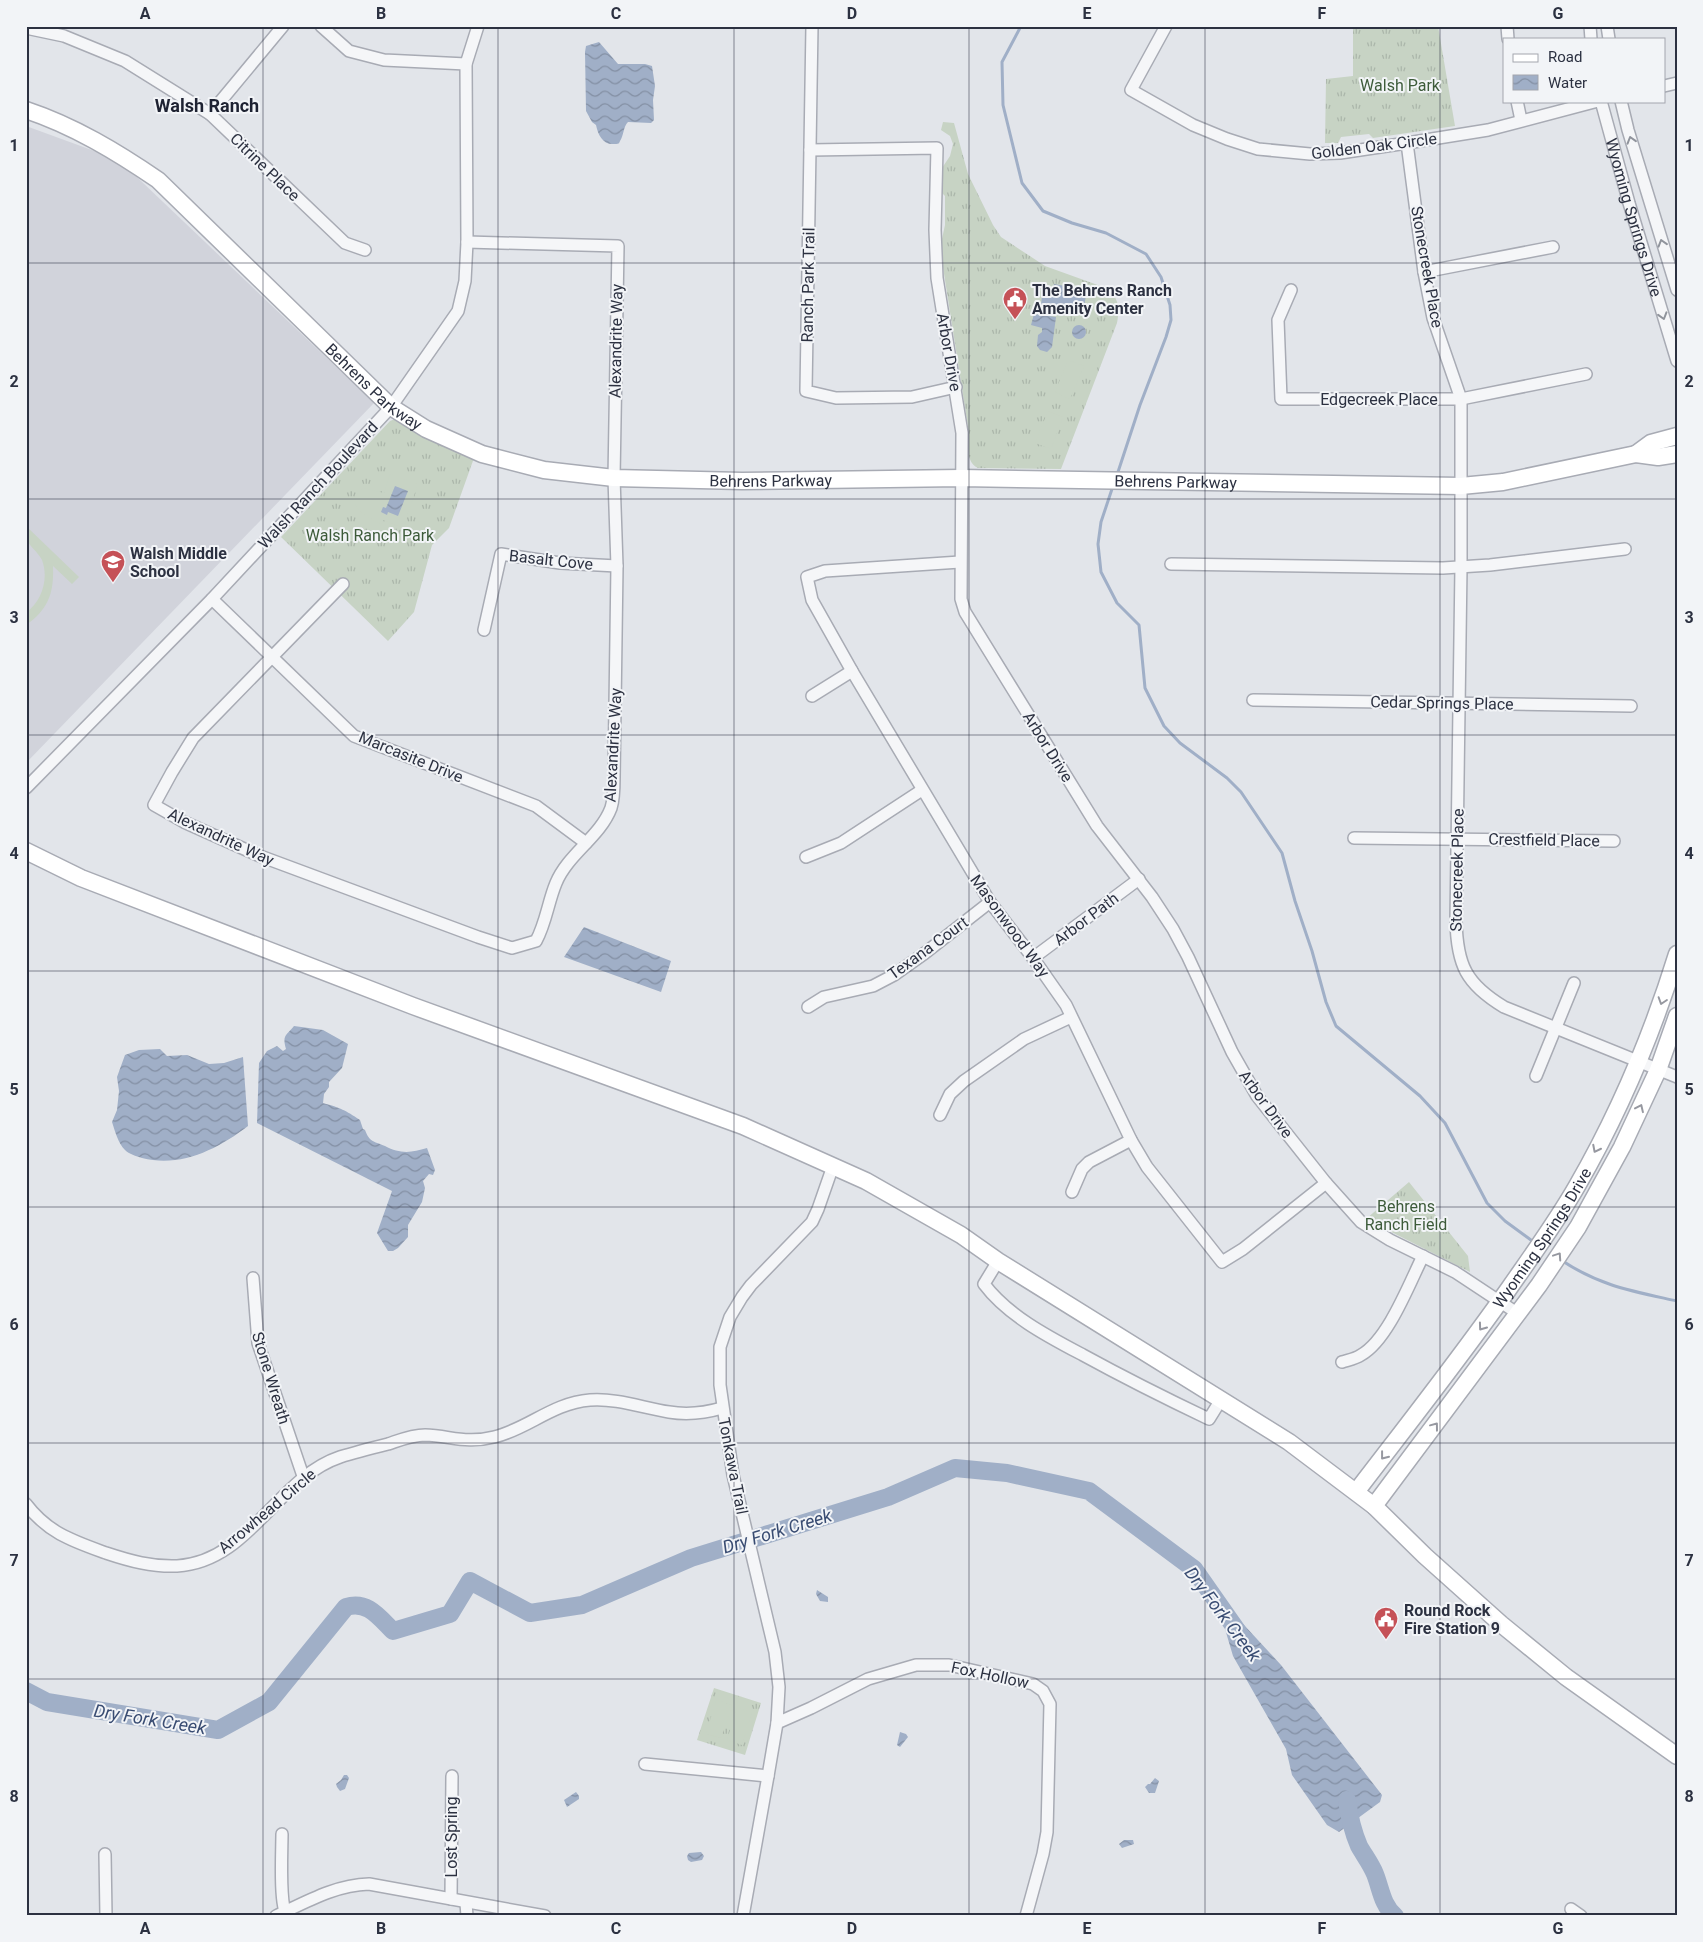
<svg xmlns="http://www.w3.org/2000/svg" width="1703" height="1942" font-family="Roboto,sans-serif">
<defs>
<pattern id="grass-tufts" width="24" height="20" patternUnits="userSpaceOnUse" patternTransform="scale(1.25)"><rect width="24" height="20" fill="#c7d3c4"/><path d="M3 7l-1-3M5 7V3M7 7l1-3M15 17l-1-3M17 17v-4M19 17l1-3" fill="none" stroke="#abb6aa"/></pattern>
<pattern id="water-waves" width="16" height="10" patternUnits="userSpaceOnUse" patternTransform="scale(1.25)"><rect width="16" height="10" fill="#a0afc7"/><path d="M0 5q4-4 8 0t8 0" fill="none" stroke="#838fa3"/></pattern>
</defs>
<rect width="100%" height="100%" fill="#e2e5ea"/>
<!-- built -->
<path fill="#d1d3db" d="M26,126L119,160L374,403L26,763Z"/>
<!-- grass -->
<path fill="url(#grass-tufts)" d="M1353,26H1438L1455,126L1373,138L1369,134L1341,137L1338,143H1325L1326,79L1353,76Z
M943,122L954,123L968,174L993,225L1001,237L1045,266L1106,288C1119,298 1120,307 1117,323L1061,469L978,468C965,462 969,445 969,433L940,248L945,225V196L941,192L942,168L950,156L953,144L950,136L941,130Z
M395,419L448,448L474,458L449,528L432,545L414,612L388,641L281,537L390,421Z
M1409,1182L1468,1256L1470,1272L1366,1219Z
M714,1688L761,1703L745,1755L697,1740Z"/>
<!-- garden -->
<path fill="#c7d3c4" d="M1068,360L1084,366L1070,399L1055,392Z
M1048,411L1063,417L1051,449L1035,443Z
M390,474L418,484L403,528L383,520L382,524C366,517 342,505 363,488L384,493Z
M26,526L79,577L72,584L53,566C54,592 49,609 26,625V613C42,601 49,579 42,560C38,552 28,545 26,538C25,535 26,529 26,526Z
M716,1700L732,1705L721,1738L706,1734Z
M737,1707L752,1712L742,1745L727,1740Z"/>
<!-- water -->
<path fill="url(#water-waves)" d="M599,42L618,64H645L652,66L655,86L653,100L654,120L651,123L628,122C623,127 624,135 620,141C619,144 618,144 614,144C603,145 598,135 596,125L592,122L586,111L585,52L586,46Z
M1054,284L1087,290L1083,312L1041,305L1042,296L1052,297Z
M1034,314L1056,317L1052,347L1047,352L1040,350L1037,346L1038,335L1042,332V328L1031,325Z
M1072 332a7 7 0 1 1 14 0a7 7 0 1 1-14 0Z
M395,486L408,491L398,516L388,512L387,515L381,512L383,507L386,508Z
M584,927L671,961L661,992L564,957Z
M294,1026L323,1030L348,1044L342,1068L329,1082V1087L324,1094L323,1103C341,1108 345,1110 360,1120L363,1129L365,1130C370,1143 374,1141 385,1146C400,1154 411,1153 427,1148L435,1170L433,1175L429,1174L423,1181L425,1188L422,1202L408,1225V1237L398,1248L393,1251H388L377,1233L392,1191L257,1123L259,1063L267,1051L277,1046L283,1051L286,1049C282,1035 286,1036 294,1026Z
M160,1049L167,1056L187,1055L209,1064L224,1063L243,1057L248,1126C218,1149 181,1168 142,1158C136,1156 129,1154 125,1150C118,1143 115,1131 112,1122L117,1110L119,1091L117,1077L125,1055L139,1050Z
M817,1590L828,1597V1602L820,1601L816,1594Z
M1232,1612L1281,1665L1382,1795L1380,1802L1339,1832L1327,1825L1292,1775L1286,1749L1233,1656L1225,1629Z
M900,1732L906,1734L908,1737L900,1747L897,1745Z
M344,1775H347L349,1778L345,1789L340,1791L337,1787L336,1784L341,1780Z
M1155,1778L1159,1781L1155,1793H1149L1145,1787L1148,1784H1150Z
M576,1792L579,1796V1799L567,1807L564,1800Z
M1124,1840H1133L1134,1844L1122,1848L1119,1844Z
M701,1852L704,1856L702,1860L691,1862L688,1860L687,1856L689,1853Z"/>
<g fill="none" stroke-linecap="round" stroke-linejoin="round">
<!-- stream -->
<path stroke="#a0afc7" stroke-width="3" d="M1021,26L1002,62L1003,105L1022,183L1043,211L1072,223L1106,233L1146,254L1161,277L1170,305L1171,320L1166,337L1140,405L1117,475
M1113,486L1101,522L1098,544L1101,572L1117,603L1139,625L1145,688L1164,726L1180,743L1227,778L1241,792L1282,853L1295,901L1312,951L1326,1002L1336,1026L1420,1096L1445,1123L1487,1203L1505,1221L1535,1243
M1561,1260C1600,1286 1632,1291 1677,1301"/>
<!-- river -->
<path stroke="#a0afc7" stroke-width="18" d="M26,1691L47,1702L218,1730L269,1702L346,1607C367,1600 379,1617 393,1631L450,1614L470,1581L530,1613L582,1605L691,1558L888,1497L955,1468L1007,1473L1089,1491L1194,1569L1243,1639
M1347,1800C1349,1815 1353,1832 1359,1846C1364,1855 1371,1864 1375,1874C1381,1889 1382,1905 1395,1916"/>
<defs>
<g id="street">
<path d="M321,26L349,51L384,60L466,64"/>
<path d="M812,26L806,391L836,398L912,397L956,387"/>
<path d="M1166,26L1131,90L1193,125L1227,139L1258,149L1310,154L1340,153L1407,143L1488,130L1598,101"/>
<path d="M1507,26L1508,39"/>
<path d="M1590,26L1591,39"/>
<path d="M1607,26L1609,39"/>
<path d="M26,28L64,36L125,61L210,114L345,243L365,250"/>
<path d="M1664,86L1677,83"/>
<path d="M1517,101L1521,120"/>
<path id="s1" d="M1601,101L1629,203L1677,361"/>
<path d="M1621,101L1628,130L1677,290"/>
<path d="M210,114L283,26"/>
<path d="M1407,143L1424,272L1433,318L1461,399V567L1456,921C1457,965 1466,984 1504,1007L1677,1077"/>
<path d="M810,150L937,148L935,230L937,278L962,433L961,599L965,612L1097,826L1152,897L1173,929L1188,957L1232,1052L1257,1096L1326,1183L1361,1222L1390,1240L1455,1272L1517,1313"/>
<path d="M1424,272L1553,247"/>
<path d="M1291,290L1278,320L1281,399H1461L1586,374"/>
<path d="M960,562L825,571L807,577L812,600L852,671L990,902L1033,958L1066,1005L1131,1140L1147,1167L1222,1262L1243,1249L1326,1183"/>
<path d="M1171,564L1443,568L1490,565L1625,549"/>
<path d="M343,584L193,738L172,772L154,805L184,822L260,856L478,937L512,948L536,941C546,923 548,902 556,883C568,854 600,837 611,808C614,799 614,787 614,777L617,566L614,478L618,246L467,242"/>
<path d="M212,599L354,736L536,806L586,843"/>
<path d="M484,630L501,554L560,563L617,566"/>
<path d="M812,696L852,671"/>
<path d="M1253,700L1631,706"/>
<path d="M26,788L212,599L391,407L458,311L465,281L467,242L466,64L478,26"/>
<path d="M1354,838L1614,841"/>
<path d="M806,857L841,843L922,790"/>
<path d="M1033,958L1139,879"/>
<path d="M808,1007L824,997L873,986L894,975L925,953L990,902"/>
<path d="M1536,1076L1574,983"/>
<path d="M940,1115L950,1094L964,1081L1024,1039L1071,1017"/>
<path d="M1072,1192L1082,1169L1089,1162L1131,1140"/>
<path d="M998,1261L984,1284C1008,1316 1049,1337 1083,1355C1125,1378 1167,1399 1209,1419L1222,1398"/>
<path d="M253,1278L258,1343L303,1476"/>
<path d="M1342,1362C1348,1360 1355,1359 1361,1355C1388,1340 1409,1284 1423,1256"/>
<path d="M26,1504C48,1533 73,1541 106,1553C130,1561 152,1567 177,1566C249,1562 277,1478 340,1457C356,1452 372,1448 388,1444C400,1440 412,1435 425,1435C451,1436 466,1444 494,1437C528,1429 552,1403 590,1400C617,1398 643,1408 669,1412C687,1415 705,1413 722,1408"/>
<path d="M777,1723L811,1708L868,1679L916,1665H949L1033,1684L1043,1691L1050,1704L1047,1832L1043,1854L1026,1916"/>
<path d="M645,1764L768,1776"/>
<path d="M282,1834C282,1850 279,1905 287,1916"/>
<path d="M105,1854L106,1916"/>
<path d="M451,1899L452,1776"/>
<path d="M466,1903L467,1916"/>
<path d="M1571,1909L1581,1916"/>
<path d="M276,1916C306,1902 335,1885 369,1884L545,1916"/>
<path d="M743,1916L768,1776L777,1723L779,1687L775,1652L733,1475L720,1385V1347L730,1317L742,1297L751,1285L812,1222L818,1209L833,1166"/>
</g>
<g id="secondary">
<path id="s2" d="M26,110C74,126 117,152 158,180L391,407L426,429L482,454L544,470L614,478L742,481L961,478L1461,486L1503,482L1636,454L1658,457L1677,454"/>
<path d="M1636,454L1651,443L1677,436"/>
<path d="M26,851L81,878L413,1006L743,1126L866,1181L961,1235L998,1261L1289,1442L1374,1506L1425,1556L1501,1624L1566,1677L1677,1756"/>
<path id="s3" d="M1356,1492C1408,1424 1461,1357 1510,1287C1533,1254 1557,1221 1577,1186C1619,1113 1652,1035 1677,954"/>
<path d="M1374,1506L1539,1285L1578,1227L1622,1147L1658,1070L1677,1016"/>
</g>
</defs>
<!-- street casing -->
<use href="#street" stroke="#a8abb4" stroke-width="14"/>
<!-- secondary casing -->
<use href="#secondary" stroke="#a8abb4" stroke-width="19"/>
<!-- street -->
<use href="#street" stroke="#f5f6f8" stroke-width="11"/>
<!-- secondary -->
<use href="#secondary" stroke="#fff" stroke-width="16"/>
</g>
<!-- one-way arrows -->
<defs><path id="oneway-chevron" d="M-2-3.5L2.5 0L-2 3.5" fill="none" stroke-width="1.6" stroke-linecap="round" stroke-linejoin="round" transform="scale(1.25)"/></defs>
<g stroke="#90949c">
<use href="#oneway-chevron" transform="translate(1631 140) rotate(-107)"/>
<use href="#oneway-chevron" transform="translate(1662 243) rotate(-107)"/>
<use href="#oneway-chevron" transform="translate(1663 316) rotate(73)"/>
</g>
<g stroke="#9698a0">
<use href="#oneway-chevron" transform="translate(1662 1001) rotate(108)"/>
<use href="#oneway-chevron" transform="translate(1640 1108) rotate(-65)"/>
<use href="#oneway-chevron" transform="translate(1596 1149) rotate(117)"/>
<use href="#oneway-chevron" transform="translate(1558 1256) rotate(-56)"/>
<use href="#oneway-chevron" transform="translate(1482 1327) rotate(126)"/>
<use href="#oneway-chevron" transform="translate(1435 1426) rotate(-53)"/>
<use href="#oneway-chevron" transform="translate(1384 1456) rotate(128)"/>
</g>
<!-- grid -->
<path fill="none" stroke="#2c3141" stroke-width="1" stroke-opacity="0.55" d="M263,26V1916M498,26V1916M734,26V1916M969,26V1916M1205,26V1916M1440,26V1916M26,263H1677M26,499H1677M26,735H1677M26,971H1677M26,1207H1677M26,1443H1677M26,1679H1677"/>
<!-- icons -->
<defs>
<symbol id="civic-pin" viewBox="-11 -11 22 30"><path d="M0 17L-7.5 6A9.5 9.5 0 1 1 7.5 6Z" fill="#c55157" stroke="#f2f4f7"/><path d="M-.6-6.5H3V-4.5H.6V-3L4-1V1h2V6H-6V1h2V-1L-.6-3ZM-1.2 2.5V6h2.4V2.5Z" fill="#fff"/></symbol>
<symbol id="school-pin" viewBox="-11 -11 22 30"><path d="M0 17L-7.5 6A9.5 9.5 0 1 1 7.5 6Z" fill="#c55157" stroke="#f2f4f7"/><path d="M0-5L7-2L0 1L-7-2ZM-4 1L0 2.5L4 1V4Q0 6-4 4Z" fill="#fff"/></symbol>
</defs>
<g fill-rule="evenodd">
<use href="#civic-pin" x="1001" y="285" width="28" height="38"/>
<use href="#school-pin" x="99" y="548" width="28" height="38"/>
<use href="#civic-pin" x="1372" y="1605" width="28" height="38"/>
</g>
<g text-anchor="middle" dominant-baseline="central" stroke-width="4" stroke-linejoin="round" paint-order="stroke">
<!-- park labels -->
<g font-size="16" fill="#3d5b3a" stroke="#f2f4f7">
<text x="1400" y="85">Walsh Park</text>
<text x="370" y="535">Walsh Ranch Park</text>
<text x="1406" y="1206">Behrens<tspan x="1406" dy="18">Ranch Field</tspan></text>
</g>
<!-- street labels -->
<g font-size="16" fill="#2c3141" stroke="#f2f4f7">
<text transform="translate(1374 146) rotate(-7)">Golden Oak Circle</text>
<text transform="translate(265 167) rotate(44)">Citrine Place</text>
<text stroke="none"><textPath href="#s1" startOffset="121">Wyoming Springs Drive</textPath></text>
<text transform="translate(1427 267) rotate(80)">Stonecreek Place</text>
<text transform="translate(808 285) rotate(-89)">Ranch Park Trail</text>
<text transform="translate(616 341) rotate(-89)">Alexandrite Way</text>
<text transform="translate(949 352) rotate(80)">Arbor Drive</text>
<text stroke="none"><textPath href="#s2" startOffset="449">Behrens Parkway</textPath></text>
<text x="1379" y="399">Edgecreek Place</text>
<text stroke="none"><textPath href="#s2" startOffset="869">Behrens Parkway</textPath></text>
<text stroke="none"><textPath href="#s2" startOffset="1274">Behrens Parkway</textPath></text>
<text transform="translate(318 485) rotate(-47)">Walsh Ranch Boulevard</text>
<text transform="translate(551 560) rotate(6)">Basalt Cove</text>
<text transform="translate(1442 703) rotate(1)">Cedar Springs Place</text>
<text transform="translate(613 745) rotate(-87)">Alexandrite Way</text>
<text transform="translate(1048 747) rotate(58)">Arbor Drive</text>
<text transform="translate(411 757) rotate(22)">Marcasite Drive</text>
<text transform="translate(221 837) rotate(25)">Alexandrite Way</text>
<text transform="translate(1544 840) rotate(1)">Crestfield Place</text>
<text transform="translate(1457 870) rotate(-89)">Stonecreek Place</text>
<text transform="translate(1086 919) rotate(-37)">Arbor Path</text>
<text transform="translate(1010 926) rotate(54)">Masonwood Way</text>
<text transform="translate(928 948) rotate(-36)">Texana Court</text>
<text transform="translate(1266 1104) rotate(54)">Arbor Drive</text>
<text stroke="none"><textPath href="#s3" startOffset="315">Wyoming Springs Drive</textPath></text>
<text transform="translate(271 1378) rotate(73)">Stone Wreath</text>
<text transform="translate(733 1466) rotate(79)">Tonkawa Trail</text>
<text transform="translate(267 1511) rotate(-40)">Arrowhead Circle</text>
<text transform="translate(990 1675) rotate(12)">Fox Hollow</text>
<text transform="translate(451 1837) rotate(-90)">Lost Spring</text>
</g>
<!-- poi labels -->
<g font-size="16" font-weight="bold" fill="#2c3141" stroke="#f2f4f7" text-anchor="start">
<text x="1032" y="290">The Behrens Ranch<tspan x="1032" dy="18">Amenity Center</tspan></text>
<text x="130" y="553">Walsh Middle<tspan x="130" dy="18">School</tspan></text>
<text x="1404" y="1610">Round Rock<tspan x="1404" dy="18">Fire Station 9</tspan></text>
</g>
<!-- neighbourhood labels -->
<g font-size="18" font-weight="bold" fill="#1e2232" stroke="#f2f4f7">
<text x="207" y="105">Walsh Ranch</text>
</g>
<!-- water labels -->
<g font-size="18" font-style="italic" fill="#394c72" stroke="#f2f4f7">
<text transform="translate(777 1531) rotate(-17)">Dry Fork Creek</text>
<text transform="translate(1223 1614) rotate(53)">Dry Fork Creek</text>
<text transform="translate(150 1719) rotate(9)">Dry Fork Creek</text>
</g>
</g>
<!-- border -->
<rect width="1703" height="1942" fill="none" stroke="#f2f4f7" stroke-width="55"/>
<!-- legend -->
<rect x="1503" y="38" width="162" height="65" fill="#f2f4f7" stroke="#a3a6ae"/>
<rect x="1513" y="54" width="25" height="8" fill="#ffffff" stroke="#a3a6ae"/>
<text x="1548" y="62" font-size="15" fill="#2c3141">Road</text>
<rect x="1513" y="75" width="25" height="15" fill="url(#water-waves)" stroke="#a3a6ae"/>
<text x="1548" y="88" font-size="15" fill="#2c3141">Water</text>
<rect x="28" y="28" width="1648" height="1886" fill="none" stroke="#2c3141" stroke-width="2"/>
<g font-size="16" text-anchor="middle" font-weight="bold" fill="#2c3141">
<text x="145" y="19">A</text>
<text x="381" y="19">B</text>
<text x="616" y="19">C</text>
<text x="852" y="19">D</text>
<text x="1087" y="19">E</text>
<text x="1322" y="19">F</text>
<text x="1558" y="19">G</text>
<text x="14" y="151">1</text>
<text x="1689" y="151">1</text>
<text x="14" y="387">2</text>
<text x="1689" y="387">2</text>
<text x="14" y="623">3</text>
<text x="1689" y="623">3</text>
<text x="14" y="859">4</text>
<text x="1689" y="859">4</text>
<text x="14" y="1095">5</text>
<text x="1689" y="1095">5</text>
<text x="14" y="1330">6</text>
<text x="1689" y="1330">6</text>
<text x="14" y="1566">7</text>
<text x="1689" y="1566">7</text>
<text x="14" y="1802">8</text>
<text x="1689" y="1802">8</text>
<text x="145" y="1934">A</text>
<text x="381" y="1934">B</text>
<text x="616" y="1934">C</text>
<text x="852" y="1934">D</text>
<text x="1087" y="1934">E</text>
<text x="1322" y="1934">F</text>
<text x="1558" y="1934">G</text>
</g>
</svg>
